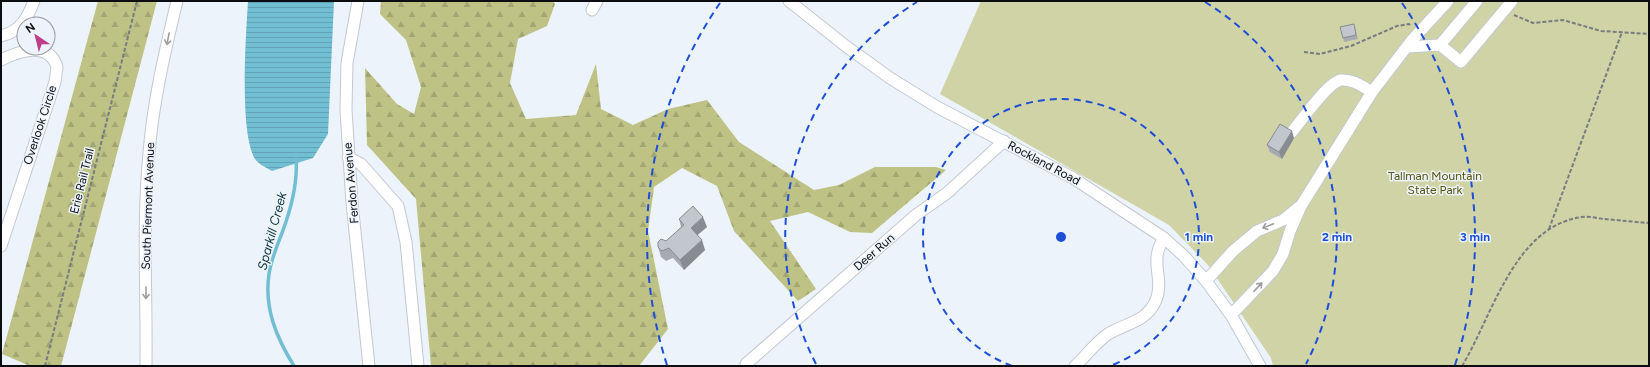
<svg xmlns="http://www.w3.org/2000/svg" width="1650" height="367" font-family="Figtree,sans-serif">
<defs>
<pattern id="forest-firs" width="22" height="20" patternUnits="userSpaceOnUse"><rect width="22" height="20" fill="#bec285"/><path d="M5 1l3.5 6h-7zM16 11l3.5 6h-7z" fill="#a2a672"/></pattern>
<pattern id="water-rules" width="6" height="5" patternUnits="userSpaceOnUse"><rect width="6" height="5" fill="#72bed3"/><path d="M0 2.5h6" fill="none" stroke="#62a2b4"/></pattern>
</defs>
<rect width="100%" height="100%" fill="#edf3fa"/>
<!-- forest -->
<path fill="url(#forest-firs)" d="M98,1H157L61,366H30L2,354Z
M381,1H553L555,4L547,26L518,39L510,83L526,119L576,115L596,64L601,109L633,125L668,109L707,100L739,142L814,190L839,185L875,167H936L946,170L872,233L850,232L808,212L770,221L816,289L798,301L734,231L717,186L682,168L654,187L648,231L668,329L639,366H431L416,199L367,145L365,68L397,104L414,114L421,87L406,40L380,14Z"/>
<!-- park -->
<path fill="#d0d3a5" d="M981,1H1649V366H1273L1271,358L1208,265L1169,225L940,94Z"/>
<!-- water -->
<path fill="url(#water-rules)" d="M248,1H334L328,134L313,158L272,171C267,168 258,164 255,159C239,131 246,36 248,1Z"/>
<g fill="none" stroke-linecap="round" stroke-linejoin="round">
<!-- stream -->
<path stroke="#72bed3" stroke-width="3.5" d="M294,366C276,337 264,308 269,274C271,260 277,246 282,233C291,209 298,184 296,159"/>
<defs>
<path id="minor" d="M358,1L347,63L346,110L352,203L369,366
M789,1L847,47L890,78L937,107L1073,178L1164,238L1184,256L1206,281L1231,315L1260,366
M1477,1L1440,45L1461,62L1512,1
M592,10L597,1
M1,36C21,31 27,19 34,1
M1407,47L1440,45
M1,60C19,51 49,41 57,67L55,82L1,246
M1292,132C1301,121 1328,82 1341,80C1353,79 1363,87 1372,92
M348,157L361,164L398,206L406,242L418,366
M1206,281L1233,251L1257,231L1283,220L1299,207
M1231,315L1273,271L1283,254L1290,231L1301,206L1372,92L1412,40L1448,1
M746,364L916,215L947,193L1004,141
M146,366C147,295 142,224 149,153C153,102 165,51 177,1
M1075,366C1086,356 1096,342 1108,334C1126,323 1147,322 1156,300C1165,278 1148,262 1164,238"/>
</defs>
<!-- minor casing -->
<use href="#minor" stroke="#c3c8cf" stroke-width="13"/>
<!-- path -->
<path stroke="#787c80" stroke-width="2" stroke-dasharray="4 2" stroke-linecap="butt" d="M1514,15L1533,23L1563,20L1601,31L1649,34
M1304,52L1320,54L1351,46L1397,26L1409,24L1411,26
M1549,229L1622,32
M45,366L137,1
M1462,366C1492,317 1514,226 1582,217C1589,216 1597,218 1603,219C1619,220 1634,222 1649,223"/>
<!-- minor -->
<use href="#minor" stroke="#fff" stroke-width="11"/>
</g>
<!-- wall -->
<path fill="#a7abb1" d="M1355,27L1358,39L1344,42L1343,38Z
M1294,138L1282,159L1270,152L1267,145Z
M679,219L707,227L697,235L705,250L684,270L673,258L666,261L661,257L658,247L666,241L681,227Z"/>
<!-- shaded-wall -->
<path fill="#888b90" d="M1292,131L1294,138L1282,159L1279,152Z
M703,217L707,227L694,238L691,228Z
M702,240L705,250L684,270L680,260Z"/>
<!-- building -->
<path fill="#c2c7ce" stroke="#888b90" d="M1354,24L1356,35L1343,38L1340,27Z
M1280,124L1292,131L1279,152L1267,145Z
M693,206L703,217L691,228L702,240L680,260L669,248L662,251L658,247V242L661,239L666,241L684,225L679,219Z"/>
<!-- one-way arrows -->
<defs><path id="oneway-shaft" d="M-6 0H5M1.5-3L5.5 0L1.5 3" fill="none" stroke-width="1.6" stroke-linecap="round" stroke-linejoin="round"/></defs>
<g stroke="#9e9e9f">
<use href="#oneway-shaft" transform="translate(168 39) rotate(101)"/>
<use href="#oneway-shaft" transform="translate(1268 226) rotate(158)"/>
<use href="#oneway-shaft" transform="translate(1258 287) rotate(-47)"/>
<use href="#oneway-shaft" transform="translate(146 293) rotate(90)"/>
</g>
<!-- distance rings -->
<g fill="none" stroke="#1d4ed8" stroke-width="2" stroke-dasharray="7 5">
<path d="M1012 366A138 138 0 1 1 1110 366"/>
<path d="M816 364A276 276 0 0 1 917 2M1205 2A276 276 0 0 1 1306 364"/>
<path d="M667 365A414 414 0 0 1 720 3M1402 3A414 414 0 0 1 1455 365"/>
</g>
<g text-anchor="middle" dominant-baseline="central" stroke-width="3" stroke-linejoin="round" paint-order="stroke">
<!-- street labels -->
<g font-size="12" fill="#0c0d10" stroke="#edf3fa">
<text transform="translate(40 125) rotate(-72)">Overlook Circle</text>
<text transform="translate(1044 163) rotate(28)">Rockland Road</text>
<text transform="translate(82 181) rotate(-76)">Erie Rail Trail</text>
<text transform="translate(351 183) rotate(-95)">Ferdon Avenue</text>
<text transform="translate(148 206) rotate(-88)">South Piermont Avenue</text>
<text transform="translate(874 252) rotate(-41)">Deer Run</text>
</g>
<!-- park labels -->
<g font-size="12" fill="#52540c" stroke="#edf3fa">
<text x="1435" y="176">Tallman Mountain<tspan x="1435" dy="14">State Park</tspan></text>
</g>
<!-- water labels -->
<g font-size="13" font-style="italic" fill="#0f343d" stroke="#edf3fa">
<text transform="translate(272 231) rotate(-75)">Sparkill Creek</text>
</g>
</g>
<circle cx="1061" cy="237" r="6" fill="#1d4ed8" stroke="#edf3fa" stroke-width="2"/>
<g font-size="12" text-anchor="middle" font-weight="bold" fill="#1d4ed8" stroke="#edf3fa" stroke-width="3" stroke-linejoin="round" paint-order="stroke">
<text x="1199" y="241">1 min</text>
<text x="1337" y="241">2 min</text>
<text x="1475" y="241">3 min</text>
</g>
<!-- border -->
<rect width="1650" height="367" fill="none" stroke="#0c0d10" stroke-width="4"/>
<!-- north arrow -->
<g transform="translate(36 36) rotate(325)"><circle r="19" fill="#edf3fa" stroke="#93979c"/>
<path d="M0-3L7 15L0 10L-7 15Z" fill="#be3e89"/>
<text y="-6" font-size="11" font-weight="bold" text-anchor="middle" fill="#0c0d10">N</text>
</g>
</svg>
